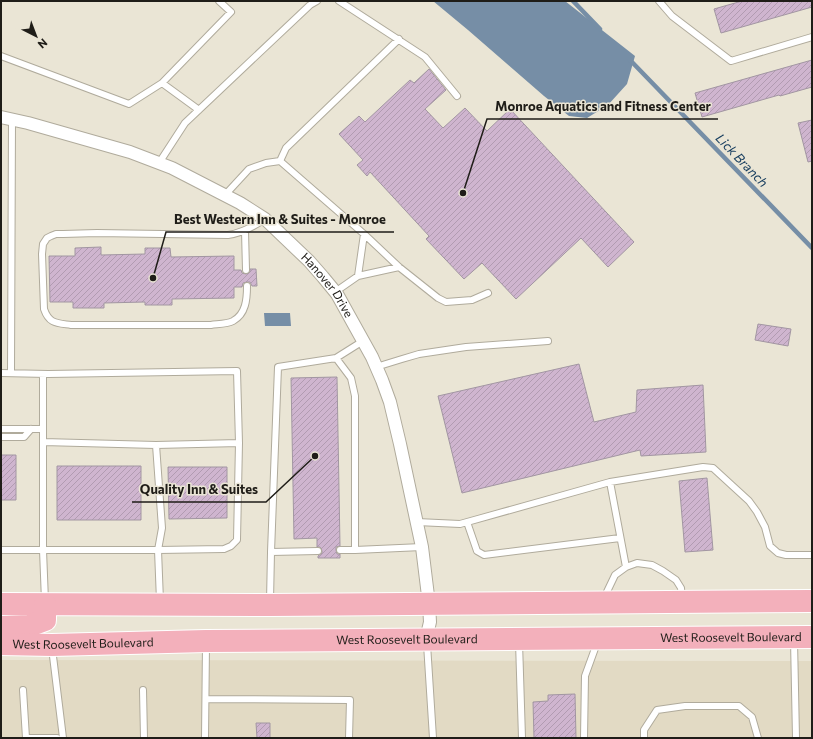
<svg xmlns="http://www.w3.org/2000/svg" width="813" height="739" viewBox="0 0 813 739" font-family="Commissioner,sans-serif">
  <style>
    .built { fill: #e2dac4 }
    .water { fill: #768ea6 }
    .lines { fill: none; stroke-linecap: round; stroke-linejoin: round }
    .stream { stroke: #768ea6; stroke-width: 4.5 }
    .building { fill: url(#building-hatch); stroke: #a296a2 }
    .lane-casing { stroke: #b0ab9c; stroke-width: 8 }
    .street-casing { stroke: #b0ab9c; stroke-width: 14 }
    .highway-casing { stroke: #fff; stroke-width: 24 }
    .lane { stroke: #fff; stroke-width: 6 }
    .street { stroke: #fff; stroke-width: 12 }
    .highway { stroke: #f3b0bb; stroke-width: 22 }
    .labels { text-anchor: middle; stroke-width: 3; stroke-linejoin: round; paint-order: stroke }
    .street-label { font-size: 12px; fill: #1f1d18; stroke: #eae5d5 }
    .water-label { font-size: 13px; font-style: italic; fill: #133a5c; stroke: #eae5d5 }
    .leader { fill: none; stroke: #1f1d18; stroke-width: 1.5 }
    .callout-dot { fill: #1f1d18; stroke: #eae5d5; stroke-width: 1.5 }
    .callout-label { font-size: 13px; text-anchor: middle; font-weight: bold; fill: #1f1d18; stroke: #eae5d5; stroke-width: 3; stroke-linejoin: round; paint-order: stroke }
  </style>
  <defs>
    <pattern id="building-hatch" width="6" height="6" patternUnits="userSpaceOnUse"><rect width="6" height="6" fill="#cfb5cf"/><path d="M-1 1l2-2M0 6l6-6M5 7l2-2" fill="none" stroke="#b19bb1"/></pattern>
  </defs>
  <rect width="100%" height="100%" fill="#eae5d5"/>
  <!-- built -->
  <path class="built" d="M1,660L812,661V738H1Z"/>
  <!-- water -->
  <path class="water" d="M433,1H565L635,56L627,84L608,105L587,118L569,116L544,96L468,30Z
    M264,313H290L291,326H265Z"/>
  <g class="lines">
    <!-- stream -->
    <path class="stream" d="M573,1L600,29
      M630,60L812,248"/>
  </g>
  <!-- building -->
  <path class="building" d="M742,1H812V7L721,33L714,9Z
    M812,60V87L780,96L779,95L702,117L695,93Z
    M429,69L446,90L425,109L443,128L465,108L487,131L510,109L634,242L608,267L581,238L516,299L482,263L464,279L426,239L429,236L370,172L367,176L357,165L363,160L339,134L359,116L365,122L410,80L414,83Z
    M812,120V161L808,162L798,123Z
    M101,247V255L145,254V248H170L171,257L234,256V270H241L242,273L246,274L250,272V269H256L257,286H252L250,282H247L243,283L242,287H234V298L172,299V305H145V302L104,303V308H73V302H50L49,256H75V248Z
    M758,324L791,329L788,346L755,340Z
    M579,364L594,422L636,412L637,390L703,385L706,452L641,456L640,450L462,493L438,396Z
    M337,377L340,546L336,547V550L337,554H340V558H318V556L322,553V551L320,547H317V538L294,539L291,378Z
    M1,455H16V500H1Z
    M57,466H141V520H57Z
    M168,467H227V518L169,519Z
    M707,478L713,550L685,552L679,481Z
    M575,694L576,738H534L533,702L548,701V695Z
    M256,723H270V738H257Z"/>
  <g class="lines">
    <defs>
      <path id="lane" d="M339,1L425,57L457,96
        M659,1L672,16L731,61L812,37
        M1,56L129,104L162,83L199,110
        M162,83L231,12L219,1
        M280,161L364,234L399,267L438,298L446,302L472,300L488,293
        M159,163L185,123L310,5L317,1
        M225,195L249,169L266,163L280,161L286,148L399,39
        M245,231L246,270
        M358,276L364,234
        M247,286C247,299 246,314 233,321C227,324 218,324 211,325H71C57,323 49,324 44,309L42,254L43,244L47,238L51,236L56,234H63L97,233L228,235C242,233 253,227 265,219
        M335,292L358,276L399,267
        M336,358L363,341
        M376,367L402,359L419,354L466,347L548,341
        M1,373L48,374L237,371L239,443L156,445L162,528L158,550L160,601
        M11,373L12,120
        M43,374V442
        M1,429H43
        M1,437H24L31,429
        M610,482L703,467L713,468L749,501L757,512L765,527L770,546L778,553L786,555H812
        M417,522L460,524L610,482L626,567
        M467,522L477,551L484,555L620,538
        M1,550H158L224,549L231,546L237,540L239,443
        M340,550H355
        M271,552L318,551
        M604,598L615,575L626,567L637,563L652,565L663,571L676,580L681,588L682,599
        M45,601L43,550V442L156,445
        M270,601L271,552L278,367L336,358L351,378L355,396V550L422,547
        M794,640L796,738
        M519,642L522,738
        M427,644L433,738
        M52,648L63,738
        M23,690L26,738
        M143,690L144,738
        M206,699L350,700L349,738
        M26,738H57
        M205,738L206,644
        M584,738L585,676L597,643
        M644,738V730L657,710L685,706H739L752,717L758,738"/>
      <g id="street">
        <path id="s1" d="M1,117L28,123L130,152L172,168L240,203L265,219L309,261L323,277L337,294L372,357L382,380L390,402L400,444L422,547L429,604L430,622L426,639"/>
      </g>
      <g id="highway">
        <path d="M1,604L270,605L812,601"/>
        <path d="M1,627L29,626L45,620V605"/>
        <path id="s2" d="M1,644L52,645L206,641L812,637"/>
      </g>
    </defs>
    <!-- lane casing -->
    <use href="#lane" class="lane-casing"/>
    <!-- street casing -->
    <use href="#street" class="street-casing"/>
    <!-- highway casing -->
    <use href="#highway" class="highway-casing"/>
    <!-- lane -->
    <use href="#lane" class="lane"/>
    <!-- street -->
    <use href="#street" class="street"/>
    <!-- highway -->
    <use href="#highway" class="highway"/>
  </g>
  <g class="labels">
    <!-- street labels -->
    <g class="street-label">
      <text dy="4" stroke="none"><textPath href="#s1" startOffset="376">Hanover Drive</textPath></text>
      <text dy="4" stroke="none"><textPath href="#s2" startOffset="730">West Roosevelt Boulevard</textPath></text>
      <text dy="4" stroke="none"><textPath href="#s2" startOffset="406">West Roosevelt Boulevard</textPath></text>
      <text dy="4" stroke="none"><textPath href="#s2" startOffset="82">West Roosevelt Boulevard</textPath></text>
    </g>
    <!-- water labels -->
    <g class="water-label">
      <text transform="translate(742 160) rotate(46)" y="5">Lick Branch</text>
    </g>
  </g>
  <!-- callouts -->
  <path class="leader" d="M463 193L487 119H718M153 278L166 232H394M315 456L266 502H132"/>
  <g class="callout-dot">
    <circle cx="463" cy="193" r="4"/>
    <circle cx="153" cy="278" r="4"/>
    <circle cx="315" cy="456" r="4"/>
  </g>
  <g class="callout-label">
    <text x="603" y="111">Monroe Aquatics and Fitness Center</text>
    <text x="280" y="224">Best Western Inn &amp; Suites - Monroe</text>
    <text x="199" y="494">Quality Inn &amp; Suites</text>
  </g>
  <!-- border -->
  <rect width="813" height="739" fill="none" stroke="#1f1d18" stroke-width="4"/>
  <!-- north arrow -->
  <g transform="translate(36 36) rotate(138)" stroke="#eae5d5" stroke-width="3" paint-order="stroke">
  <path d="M0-3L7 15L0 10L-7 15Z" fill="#1f1d18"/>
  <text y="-6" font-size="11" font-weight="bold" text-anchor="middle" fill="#1f1d18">N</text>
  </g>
</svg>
